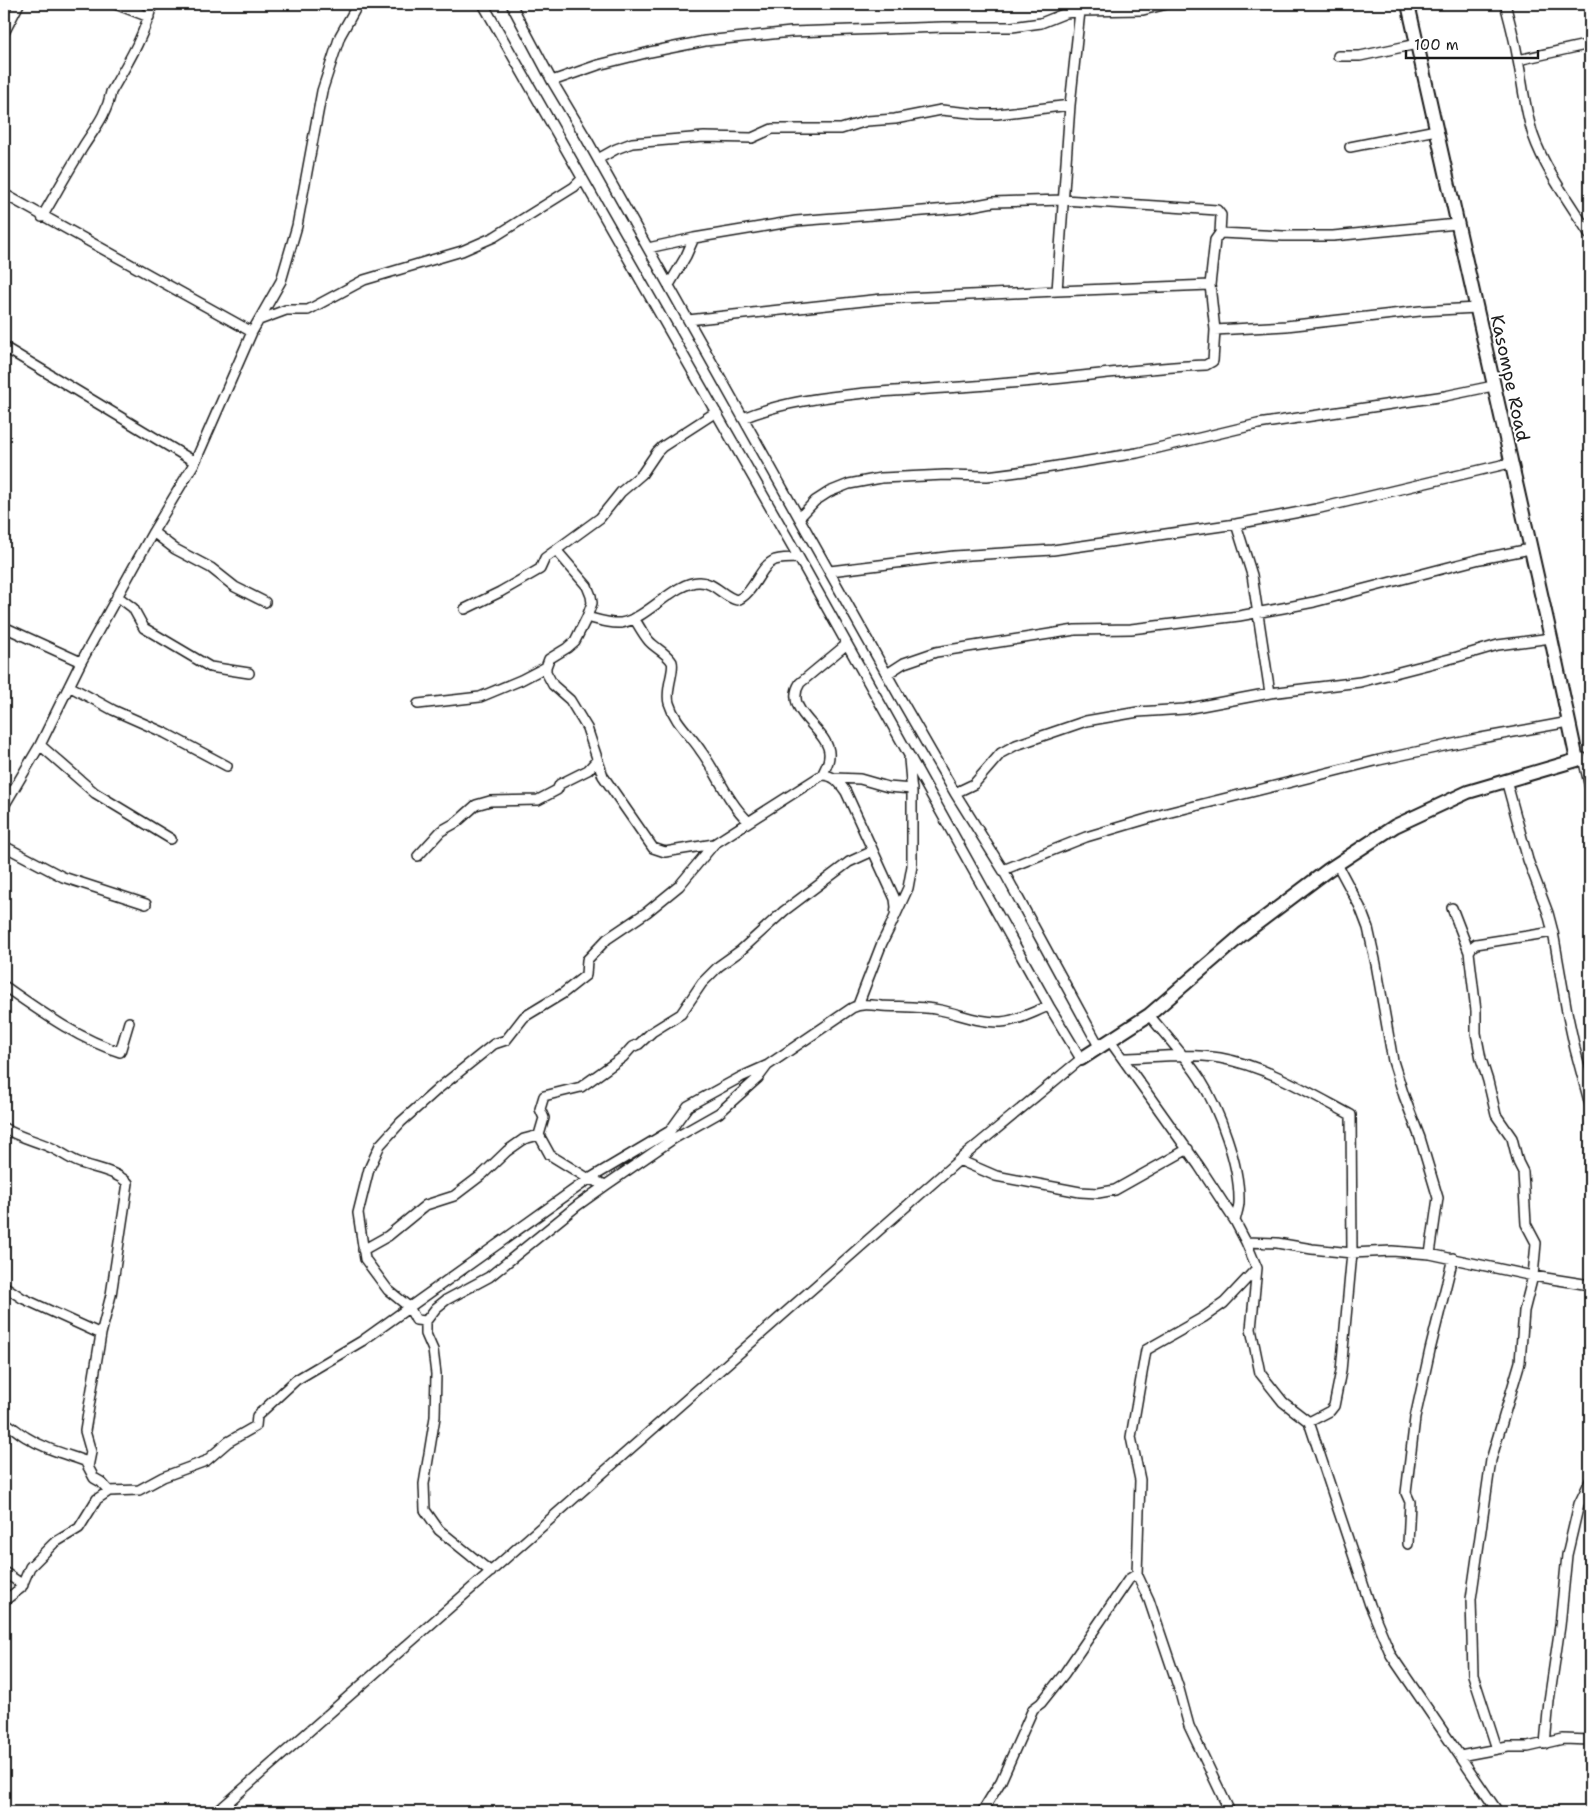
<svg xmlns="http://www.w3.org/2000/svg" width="1594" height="1816" viewBox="0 0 1594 1816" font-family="'Shantell Sans',sans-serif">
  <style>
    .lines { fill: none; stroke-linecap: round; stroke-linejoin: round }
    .street-casing { stroke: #1c1c1c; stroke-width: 12 }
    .secondary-casing { stroke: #1c1c1c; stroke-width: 16 }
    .street { stroke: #fff; stroke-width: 9 }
    .secondary { stroke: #fff; stroke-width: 12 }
    .labels { text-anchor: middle; stroke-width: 4; stroke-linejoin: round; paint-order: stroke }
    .street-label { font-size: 18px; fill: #1c1c1c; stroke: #fff }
  </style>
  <rect width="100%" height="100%" fill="#fff"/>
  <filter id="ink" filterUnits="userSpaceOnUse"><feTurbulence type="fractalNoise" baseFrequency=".02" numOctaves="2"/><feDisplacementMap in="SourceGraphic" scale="10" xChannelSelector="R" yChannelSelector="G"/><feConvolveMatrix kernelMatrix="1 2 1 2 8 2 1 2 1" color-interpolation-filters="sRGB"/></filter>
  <g filter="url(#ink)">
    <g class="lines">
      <defs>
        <path id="street" d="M115,4L149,17
          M511,4L552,81L586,138L899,696L955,793L1003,870L1100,1048
          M1505,4C1510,22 1515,41 1518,60C1523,86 1525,110 1533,135C1546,172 1570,203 1590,235
          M4,33L19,4
          M1338,56H1360L1417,44
          M1518,60L1590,44
          M552,81L598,65L650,52L705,41L791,32L943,27H1012L1041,23L1066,13L1080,11L1143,10L1167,4
          M1070,105L1057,291L1210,285L1215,330
          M1350,147L1436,130
          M598,159L616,149L632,143L704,137L752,138L772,129H841L867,121L895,119L941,110L980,114H997L1070,105L1080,11
          M4,194L252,332
          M42,217C56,193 69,170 83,147C95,128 107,114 111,92C127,64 145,35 152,4
          M648,248L694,238
          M669,285L686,256L694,238L796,221L961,208L993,202L1064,200L1217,210L1221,215L1220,233
          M1210,285L1215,240L1220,233L1283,236H1333L1457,224
          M259,320L286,310H308L364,280L462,251L494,237L574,187L582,179
          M688,320L882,299L1057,291
          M4,347L195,462
          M743,418C782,402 824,397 865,393C910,390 954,388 998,384C1067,379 1136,368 1206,365L1213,361L1215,330L1286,326L1420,311L1477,308
          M800,517L815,501L829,492L849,484L881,478L946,475L987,476L1033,470L1137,453L1258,424L1445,396L1493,386
          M1236,524L1252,575L1270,693
          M153,532L175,549L211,568L235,587L265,602
          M556,550L587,586L591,596L592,603L587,617L575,641L567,648L549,659L546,667V672L553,685L570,700L587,728L603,776L653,848L665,852L714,844L822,775C834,775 839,782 846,792L895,899L896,907L895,916
          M830,571L954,556L1053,550L1236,524L1316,509L1510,463
          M117,596L133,608L144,628L210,667L249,673
          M465,609L500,592L540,569L545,558L600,518L621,492L642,474L657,452L662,447L716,412
          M587,617C598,620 610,624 621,623C647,619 674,582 699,582C715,582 723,597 737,600C755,593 759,566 775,560C782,558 791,558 799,558
          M634,618C639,626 643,634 649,641C655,648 667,653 672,662C675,670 665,690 669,703C675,723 691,735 701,751C718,774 727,801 748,821
          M4,627L81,662
          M887,674L904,663L936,652L1075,630L1131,629L1239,616L1283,608L1314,602L1480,559L1530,549
          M69,686L113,710L165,733L227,766
          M418,704L480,697L521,680L546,667
          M40,745L95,793L171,839
          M1583,758L1590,788
          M822,775C825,769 829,763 829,756C832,731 781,712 800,683L847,644
          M834,778L860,779L888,787L912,789
          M1506,780L1528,860L1548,913L1553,932L1567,1012L1575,1049L1590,1105
          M955,793L974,784L1001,753L1016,745L1086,721L1138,712L1185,709L1270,693L1360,682L1457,657L1498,645L1551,638
          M4,806L40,745L81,662L153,532L195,462L252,332L281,281L297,226L322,91L340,36L358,4
          M4,846L63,877L146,904
          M418,856L441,831L457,822L476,805L490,801L538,800L557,790L560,784L588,770L597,760
          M1337,864L1360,907L1368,928L1376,964L1393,1061L1404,1096L1420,1138L1438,1198L1430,1254
          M1003,870L1086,837L1167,813L1379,760L1481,738L1569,722
          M1452,908L1469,952
          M4,986C40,1011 78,1039 120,1052L129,1022
          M858,1005L882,943L890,927L908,888L912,866V793L909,759
          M1149,1015C1166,1036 1185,1056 1200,1079C1219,1109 1240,1165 1239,1202C1239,1208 1236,1215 1235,1221
          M1110,1041L1199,1166L1235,1221L1246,1242L1257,1268L1251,1329L1260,1373L1283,1402L1309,1422L1370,1605L1391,1655L1498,1812
          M1124,1058C1156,1057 1188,1053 1220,1058C1266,1066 1310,1093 1351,1115L1352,1253L1341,1371L1334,1406L1330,1411L1309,1422
          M4,1128C20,1138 38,1141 54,1149C62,1153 70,1159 78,1162C96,1169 114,1170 128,1183L111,1295L101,1334
          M959,1160L996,1176L1080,1192L1098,1193L1115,1190L1188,1149
          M606,1185L589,1179L550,1155L539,1135L544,1118L540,1109L544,1096L581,1087L623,1057L632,1047L639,1044L652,1032L681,1014L702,983L719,966L740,951L784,911L849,862L873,851
          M1246,1242L1277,1243L1312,1249L1352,1253L1392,1251L1430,1254L1533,1276L1590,1285
          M363,1250L388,1236L426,1205L454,1196L483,1174L507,1151L524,1139L539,1135
          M4,1286L22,1298L101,1334L85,1431L91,1452L88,1467
          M426,1321L416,1320L409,1307L388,1290L365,1259L358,1213L369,1169L380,1145L401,1122L439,1088L494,1044L506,1040L524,1017L562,994L586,975L587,960L607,939L647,912L679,886L714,844
          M4,1422C12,1426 19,1433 26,1437C45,1449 65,1454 85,1461L94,1478L101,1482L109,1491
          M1408,1544L1410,1502L1406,1493L1415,1418L1430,1350L1453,1258
          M4,1572L23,1585
          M491,1572L439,1530L425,1510L424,1484L435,1417L436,1374L433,1350L426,1334V1321L436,1308L446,1300L489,1277L578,1205L606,1185L673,1139L719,1113L758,1078L767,1066
          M1137,1574L1149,1600L1179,1689L1189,1726L1230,1812
          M4,1601L21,1588L30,1567L54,1543L79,1528L97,1499L109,1491L139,1490L163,1477L206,1461L228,1442L256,1426L257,1416L296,1380L362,1341L589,1179L670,1131L688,1106L741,1077L768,1065L852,1008C862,1003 872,1005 882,1006C902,1007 921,1006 940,1010C960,1014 980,1023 1001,1022C1017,1021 1033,1012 1049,1006
          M1545,1744L1549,1701L1560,1626L1567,1555L1579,1504L1590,1481
          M1497,1749L1473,1675L1471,1599L1491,1460L1520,1362L1524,1311L1533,1276L1536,1243L1526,1224L1523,1172L1518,1162L1512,1138L1496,1115L1488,1081L1481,1059L1476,1033V1011L1469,952L1472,947L1476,944L1553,932
          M1460,1756L1508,1747H1528L1563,1739L1590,1740
          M217,1812L959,1160L1081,1059L1049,1006L799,558L483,4
          M982,1812L1001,1781L1033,1709L1041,1703L1064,1674L1129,1579L1137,1574L1140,1480L1131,1437L1146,1350L1204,1317L1224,1303L1257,1268"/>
        <path id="secondary" d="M1081,1059L1149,1015L1243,934L1328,870L1395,826L1468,792L1577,760L1551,638L1408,4"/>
      </defs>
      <!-- street casing -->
      <use href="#street" class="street-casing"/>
      <!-- secondary casing -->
      <use href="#secondary" class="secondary-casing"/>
      <!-- street -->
      <use href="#street" class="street"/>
      <!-- secondary -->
      <use href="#secondary" class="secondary"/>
    </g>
  </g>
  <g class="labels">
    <!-- street labels -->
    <g class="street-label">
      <text transform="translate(1510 378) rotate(78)" y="6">Kasompe Road</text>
    </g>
  </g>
  <!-- margin -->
  <rect width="1594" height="1816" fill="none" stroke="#fff" stroke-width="20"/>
  <rect x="10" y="10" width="1574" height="1796" fill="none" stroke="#1c1c1c" stroke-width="2" filter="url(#ink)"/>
  <!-- scale -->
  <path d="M1406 50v8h132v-8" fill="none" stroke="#1c1c1c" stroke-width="2.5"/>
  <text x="1414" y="50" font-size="15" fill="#1c1c1c" stroke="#ffffff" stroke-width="4" paint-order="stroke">100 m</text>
</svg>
